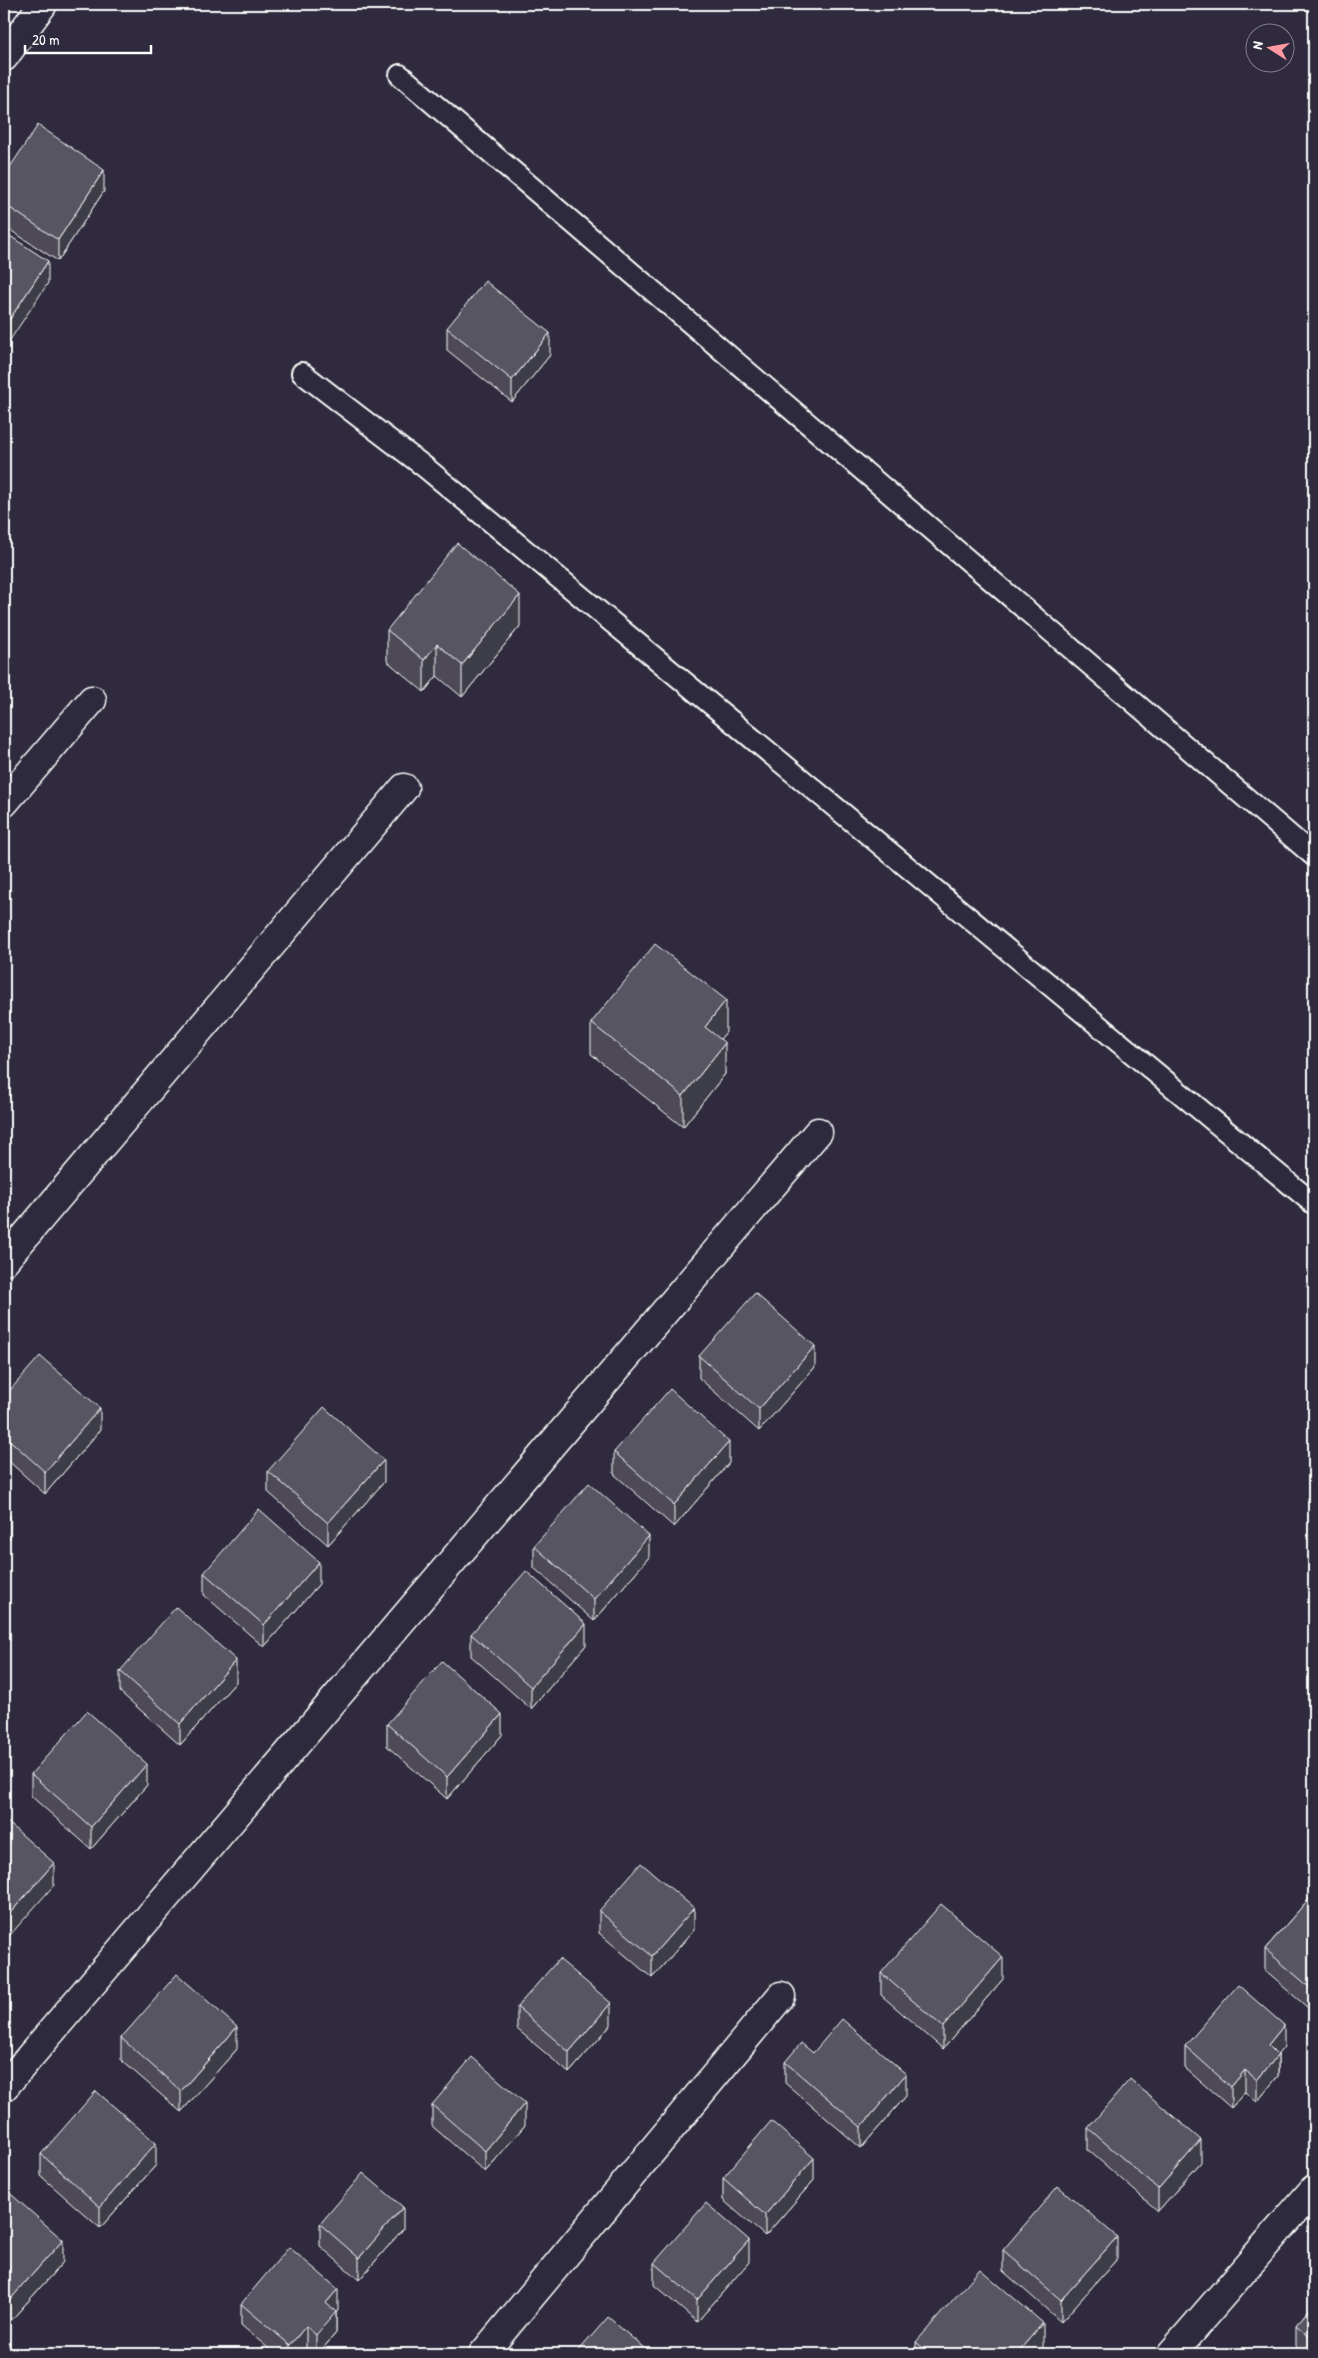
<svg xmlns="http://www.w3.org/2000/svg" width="1318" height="2358" viewBox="0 0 1318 2358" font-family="'Patrick Hand',sans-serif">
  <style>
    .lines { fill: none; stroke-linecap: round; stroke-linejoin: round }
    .service-casing { stroke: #fff; stroke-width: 24 }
    .minor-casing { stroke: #fff; stroke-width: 31 }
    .service { stroke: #2f2a3d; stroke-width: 20 }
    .minor { stroke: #2f2a3d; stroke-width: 28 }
    .wall { fill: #4d4956; stroke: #fff }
    .shaded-wall { fill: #3e3c46; stroke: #fff }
    .building { fill: #595564; stroke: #fff }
  </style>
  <rect width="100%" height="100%" fill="#2f2a3d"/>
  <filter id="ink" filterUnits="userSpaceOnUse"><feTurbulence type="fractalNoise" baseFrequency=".02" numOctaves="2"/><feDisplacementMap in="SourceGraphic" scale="10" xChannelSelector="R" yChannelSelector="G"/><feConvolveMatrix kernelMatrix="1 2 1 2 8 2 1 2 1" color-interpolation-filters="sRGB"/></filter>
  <g filter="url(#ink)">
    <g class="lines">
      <defs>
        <path id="service" d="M400,75L1314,856
          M302,373L426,468L1314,1204"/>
        <path id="minor" d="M4,57L43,4
          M4,803L92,700
          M4,1261L404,788
          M4,2087L818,1132
          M483,2354L781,1996
          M1171,2354L1314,2189"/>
      </defs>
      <!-- service casing -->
      <use href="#service" class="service-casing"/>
      <!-- minor casing -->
      <use href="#minor" class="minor-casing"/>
      <!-- service -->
      <use href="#service" class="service"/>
      <!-- minor -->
      <use href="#minor" class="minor"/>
    </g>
    <!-- wall -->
    <path class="wall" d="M4,176L104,191L58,261L4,226Z
      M447,328L550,355L512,402L447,350Z
      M520,626L462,697L437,676L424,692L387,661V630Z
      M591,1023L726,1032L720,1039L725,1074L683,1127L591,1054Z
      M699,1356L815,1367L759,1431L699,1378Z
      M4,1397L100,1430L45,1494L4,1457Z
      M614,1452L729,1463L674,1527L614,1474Z
      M268,1471L384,1482L328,1545L268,1492Z
      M534,1546L649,1557L594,1621L534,1568Z
      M204,1573L319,1584L264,1647L204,1595Z
      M471,1634L586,1645L531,1709L471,1656Z
      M120,1671L236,1682L180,1745L120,1692Z
      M387,1724L502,1735L447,1799L387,1746Z
      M31,1774L147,1785L91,1849L31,1796Z
      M1314,1893V2013L1265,1971V1949Z
      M599,1911L694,1930L652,1978L599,1933Z
      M881,1973L1003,1979L943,2049L881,1995Z
      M517,2007L611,2025L569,2073L517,2029Z
      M121,2038L237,2049L181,2112L121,2060Z
      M1185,2046L1284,2047L1278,2054V2076L1257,2102L1245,2092L1231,2108L1185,2068Z
      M813,2053L906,2096L861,2148L785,2083V2062Z
      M432,2105L525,2125L485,2172L432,2126Z
      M1088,2128L1201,2162L1158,2211L1088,2150Z
      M41,2154L156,2165L100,2228L41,2176Z
      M723,2178L814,2180L765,2236L723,2200Z
      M4,2188L63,2262L7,2325L4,2322Z
      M320,2224L403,2229L359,2280L320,2246Z
      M1003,2250L1117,2259L1061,2322L1003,2271Z
      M749,2262L697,2322L654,2285V2263Z
      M241,2304L338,2310L336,2313V2333L318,2354H314L306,2348L301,2354H275L241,2325Z
      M1314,2304V2354H1305L1296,2347V2325Z
      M916,2342L1043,2354H916Z"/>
    <!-- shaded-wall -->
    <path class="shaded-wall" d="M104,170V191L58,261V240Z
      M48,261V283L4,349V328Z
      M550,333V355L512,402V380Z
      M520,595V626L462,697V665Z
      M437,644V676L424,692V660Z
      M726,1000V1032L705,1058V1027Z
      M725,1043V1074L683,1127V1096Z
      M815,1346V1367L759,1431V1409Z
      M100,1408V1430L45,1494V1472Z
      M729,1442V1463L674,1527V1505Z
      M384,1460V1482L328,1545V1523Z
      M10,1516V1538L4,1545V1523Z
      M649,1536V1557L594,1621V1599Z
      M319,1562V1584L264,1647V1625Z
      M586,1624V1645L531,1709V1687Z
      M236,1660V1682L180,1745V1724Z
      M502,1714V1735L447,1799V1777Z
      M147,1764V1785L91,1849V1827Z
      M54,1863V1885L4,1942V1920Z
      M694,1908V1930L652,1978V1956Z
      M1003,1957V1979L943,2049V2027Z
      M611,2003V2025L569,2073V2052Z
      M1284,2025V2047L1268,2066V2045Z
      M237,2027V2049L181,2112V2091Z
      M1278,2055V2076L1257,2102V2080Z
      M1245,2070V2092L1231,2108V2087Z
      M906,2074V2096L861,2148V2127Z
      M525,2103V2125L485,2172V2151Z
      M1201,2140V2162L1158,2211V2189Z
      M156,2143V2165L100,2228V2207Z
      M814,2158V2180L765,2236V2215Z
      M403,2207V2229L359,2280V2258Z
      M1117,2237V2259L1061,2322V2300Z
      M63,2240V2262L7,2325V2303Z
      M749,2240V2262L697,2322V2300Z
      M338,2289V2310L336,2313V2333L318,2354H316V2335L326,2303Z
      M1043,2323V2354H1016Z
      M306,2326V2348L301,2354H290V2345Z"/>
    <!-- building -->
    <path class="building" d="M38,125L104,170L58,240L4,204V176Z
      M4,232L48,261L4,328Z
      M485,281L550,333L512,380L447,328Z
      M457,543L520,595L462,665L437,644L424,660L387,630Z
      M655,944L726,1000L705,1027L725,1043L683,1096L591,1023Z
      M755,1293L815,1346L759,1409L699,1356Z
      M40,1356L100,1408L45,1472L4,1435V1397Z
      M670,1389L729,1442L674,1505L614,1452Z
      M324,1407L384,1460L328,1523L268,1471Z
      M589,1483L649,1536L594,1599L534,1546Z
      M259,1509L319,1562L264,1625L204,1573Z
      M4,1511L10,1516L4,1523Z
      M526,1571L586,1624L531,1687L471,1634Z
      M176,1607L236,1660L180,1724L120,1671Z
      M442,1661L502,1714L447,1777L387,1724Z
      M87,1711L147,1764L91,1827L31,1774Z
      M4,1819L54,1863L4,1920Z
      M641,1863L694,1908L652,1956L599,1911Z
      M1314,1893V1991L1265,1949Z
      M941,1904L1003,1957L943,2027L881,1973Z
      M559,1959L611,2003L569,2052L517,2007Z
      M177,1974L237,2027L181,2091L121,2038Z
      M1238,1985L1284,2025L1268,2045L1278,2055L1257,2080L1245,2070L1231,2087L1185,2046Z
      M842,2019L906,2074L861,2127L785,2062L801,2043L813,2053Z
      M472,2057L525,2103L485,2151L432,2105Z
      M1130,2079L1201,2140L1158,2189L1088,2128Z
      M96,2091L156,2143L100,2207L41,2154Z
      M771,2121L814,2158L765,2215L723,2178Z
      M363,2173L403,2207L359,2258L320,2224Z
      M1058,2186L1117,2237L1061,2300L1003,2250Z
      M4,2188L63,2240L7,2303L4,2300Z
      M706,2203L749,2240L697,2300L654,2263Z
      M289,2247L338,2289L326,2303L336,2312L316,2335L306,2326L290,2345L241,2304Z
      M980,2269L1043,2323L1016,2354H930L916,2342Z
      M1314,2304V2341L1296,2325Z
      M608,2317L651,2354H576Z
      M1271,2346L1280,2354H1263Z"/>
  </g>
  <!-- margin -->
  <rect width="1318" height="2358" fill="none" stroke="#2f2a3d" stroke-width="20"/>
  <rect x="10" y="10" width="1298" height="2338" fill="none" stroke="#fff" stroke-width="2" filter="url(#ink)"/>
  <!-- north arrow -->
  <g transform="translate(1270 48) rotate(281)"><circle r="24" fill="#2f2a3d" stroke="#827f8b"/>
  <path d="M0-4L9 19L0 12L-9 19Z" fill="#ff9aa2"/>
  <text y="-8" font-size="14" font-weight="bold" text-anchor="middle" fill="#ffffff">N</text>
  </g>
  <!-- scale -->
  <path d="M25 45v8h126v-8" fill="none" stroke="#ffffff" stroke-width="2.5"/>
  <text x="32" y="45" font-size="15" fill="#ffffff" stroke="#2f2a3d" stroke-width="4" paint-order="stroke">20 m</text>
</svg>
